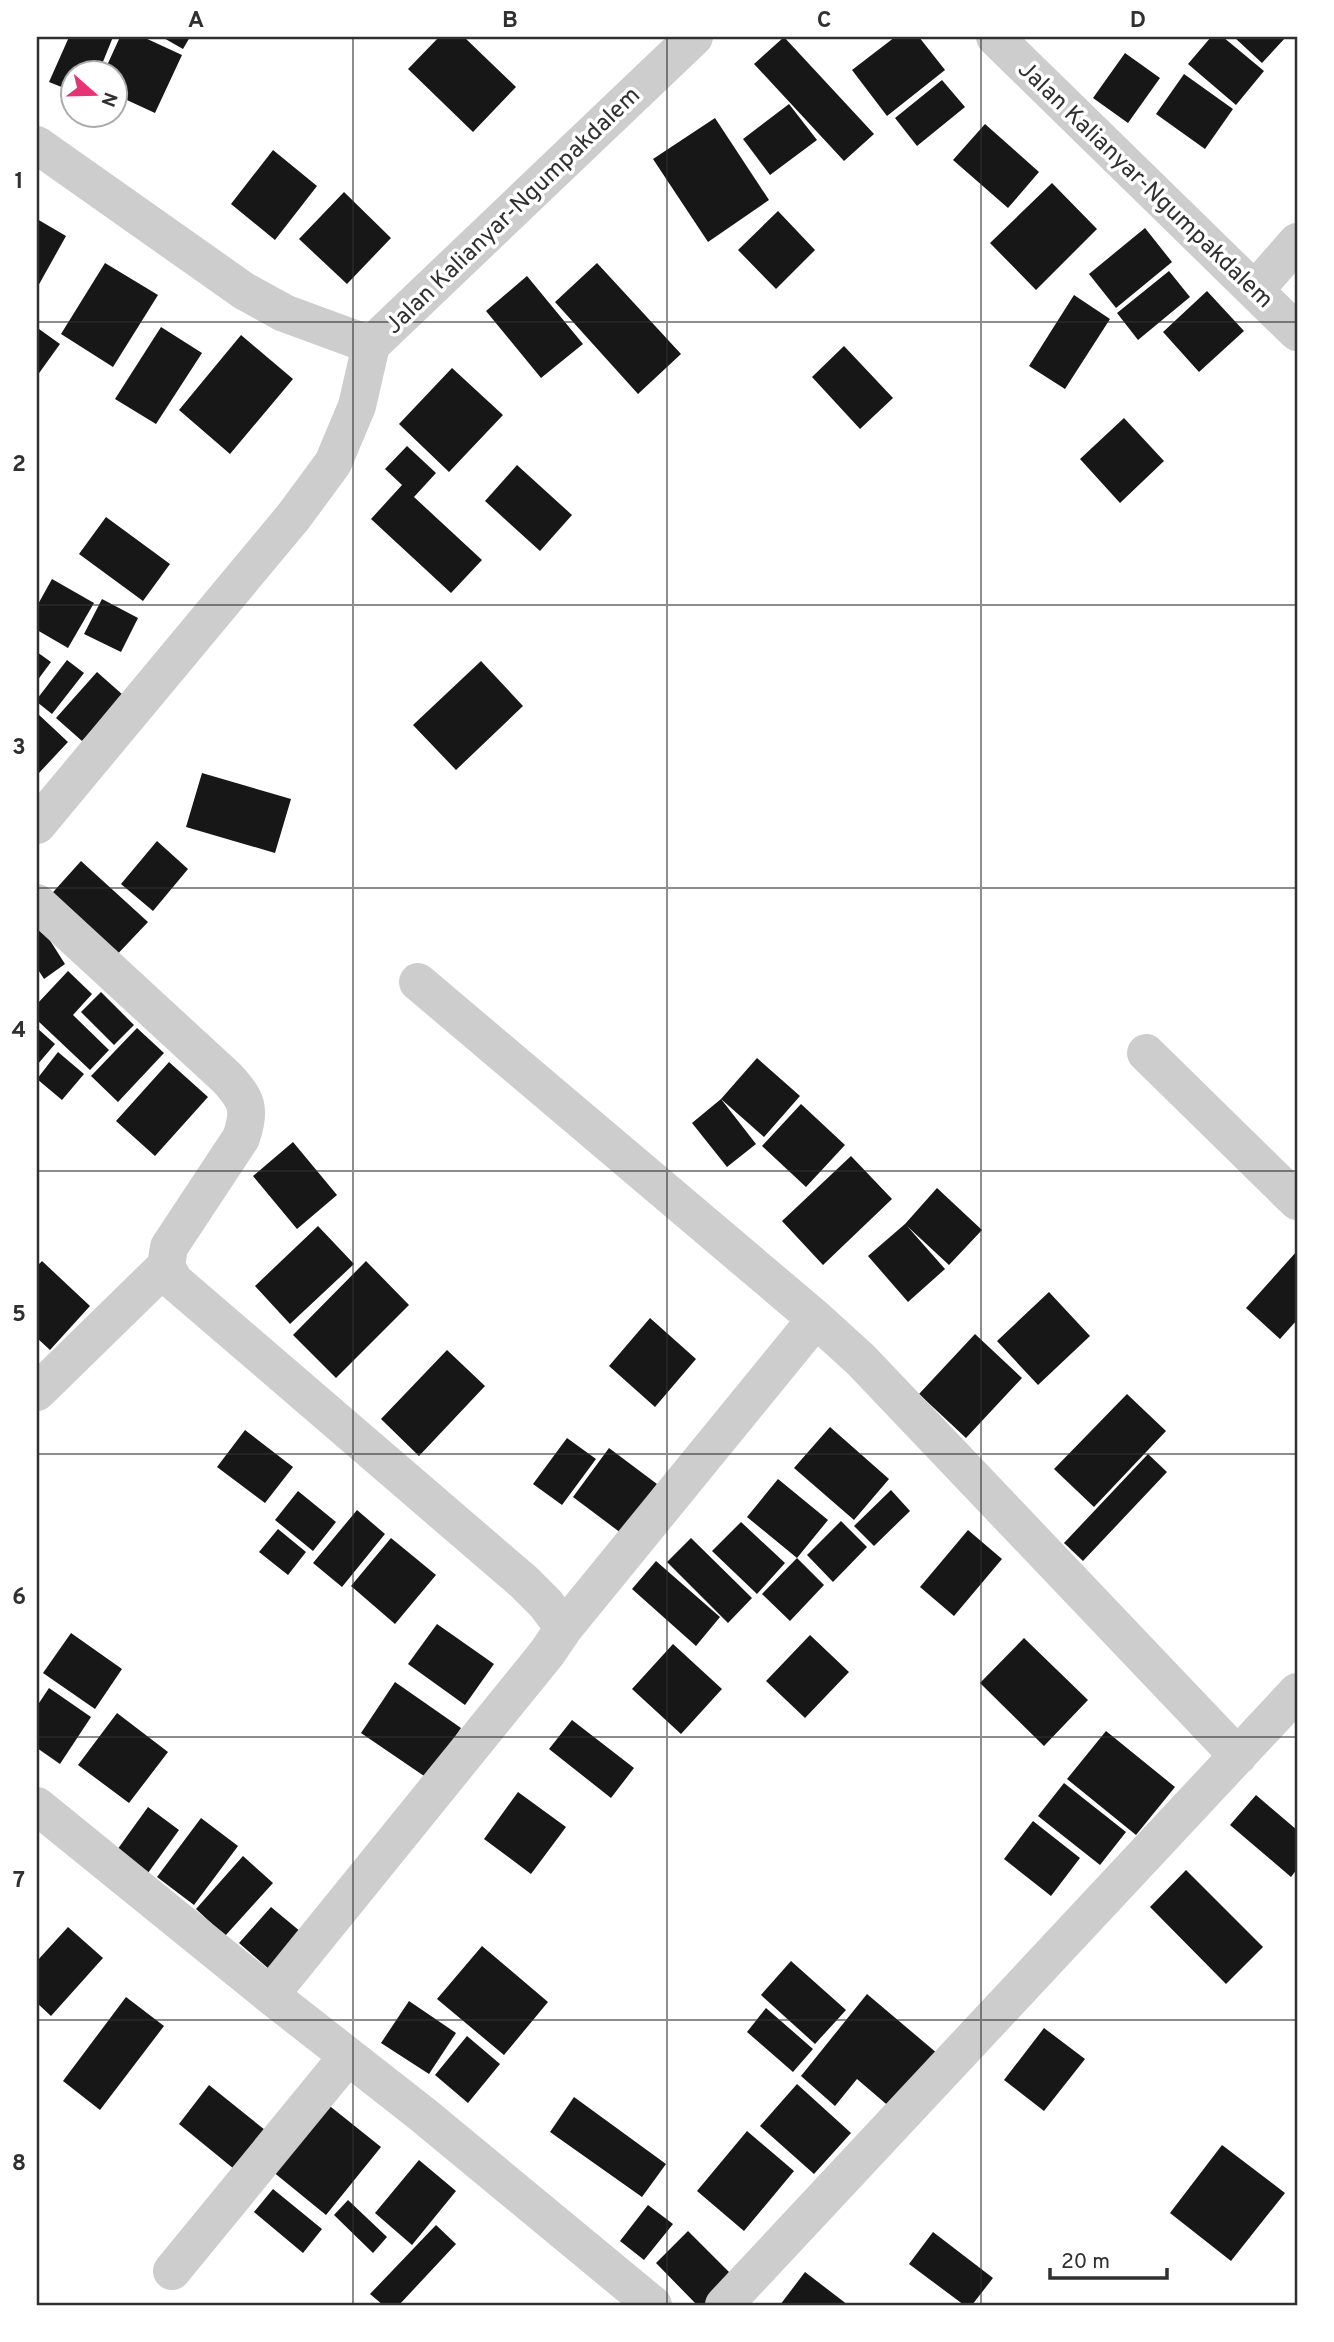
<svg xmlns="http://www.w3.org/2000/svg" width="1334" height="2342" viewBox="0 0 1334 2342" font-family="Overpass,sans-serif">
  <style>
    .building { fill: #171717 }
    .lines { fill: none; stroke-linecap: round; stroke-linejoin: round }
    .minor { stroke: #cdcdcd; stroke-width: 38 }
    .grid { fill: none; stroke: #303030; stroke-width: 2; stroke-opacity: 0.55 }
    .labels { text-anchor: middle; stroke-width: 7; stroke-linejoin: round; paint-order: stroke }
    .street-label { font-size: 24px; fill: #303030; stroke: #fff }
    .neatline { fill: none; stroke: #303030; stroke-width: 2.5 }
    .grid-label { font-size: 23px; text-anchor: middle; font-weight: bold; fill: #303030 }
  </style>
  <rect width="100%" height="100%" fill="#fff"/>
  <!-- building -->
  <path class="building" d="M69,37H113L98,74H74V92L49,82Z
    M120,37H143L182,55L155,113L116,95V74H103Z
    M162,37H190L183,49Z
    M439,37H464L516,87L473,132L408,69Z
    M784,37L874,134L844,161L754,64Z
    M895,37H919L945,70L887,116L852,70Z
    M1211,37H1223L1264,71L1236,105L1188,64Z
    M1234,37H1286L1262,63Z
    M1125,53L1160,78L1128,123L1093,98Z
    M1184,74L1233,109L1205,149L1156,114Z
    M942,80L965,107L917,146L895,118Z
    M789,104L817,140L770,175L743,139Z
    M715,118L769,200L708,242L653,159Z
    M985,124L1039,172L1008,208L953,160Z
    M273,150L317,186L275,240L231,204Z
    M1052,183L1097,229L1036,290L990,243Z
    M344,192L391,238L347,284L299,239Z
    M778,211L815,250L776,289L738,250Z
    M37,219L66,236L37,288Z
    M1145,228L1172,262L1116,308L1089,274Z
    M105,263L158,295L113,367L61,334Z
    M597,263L681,354L638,394L555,302Z
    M1169,271L1190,297L1138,340L1117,313Z
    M527,276L583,344L541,378L486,311Z
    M1207,291L1244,331L1199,372L1163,332Z
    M1074,295L1110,319L1065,389L1029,366Z
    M161,327L202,353L156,424L115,399Z
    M39,329L60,344L37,376V332Z
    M241,335L293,379L230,454L179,410Z
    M844,346L893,398L860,429L812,377Z
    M452,368L503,415L449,472L399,424Z
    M1124,418L1164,461L1120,503L1080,459Z
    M407,446L436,473L414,497L482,560L451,593L371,519L402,485L385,469Z
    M517,465L572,515L540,551L485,501Z
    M106,517L170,564L143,601L79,554Z
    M52,579L94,603L68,648L37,630V606Z
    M102,599L138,618L121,652L84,634Z
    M37,652L51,662L37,681Z
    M67,660L84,673L52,714L37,702V699Z
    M481,661L523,706L456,770L413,725Z
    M97,672L123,695L82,741L56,718Z
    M37,713L68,742L38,774L37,773Z
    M202,773L291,799L275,853L186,827Z
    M157,841L188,869L153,911L121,884Z
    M81,861L148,922L111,961L46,900Z
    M37,920L65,964L44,979L37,968Z
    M68,971L92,994L73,1015L109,1050L90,1070L37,1020V1004Z
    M101,992L134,1025L114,1045L81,1012Z
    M37,1028L55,1044L37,1065Z
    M137,1028L164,1053L118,1102L91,1076Z
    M58,1052L84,1074L62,1100L37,1079Z
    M757,1058L800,1096L764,1137L721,1099Z
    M169,1062L208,1097L155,1156L116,1121Z
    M721,1099L756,1144L727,1167L692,1123Z
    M801,1104L845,1145L806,1187L762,1146Z
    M293,1142L337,1195L297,1229L253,1176Z
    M851,1156L892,1199L823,1265L782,1221Z
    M937,1188L982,1230L949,1265L907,1226L945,1269L908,1302L868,1256L905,1224Z
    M318,1226L354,1264L290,1324L255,1286Z
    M1297,1251V1320L1280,1339L1246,1308Z
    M42,1261L90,1306L50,1350L37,1338V1266Z
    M366,1261L409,1305L336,1378L293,1335Z
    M1049,1292L1090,1336L1038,1385L997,1341Z
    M650,1318L696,1359L655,1407L609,1366Z
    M975,1334L1022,1378L966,1438L919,1394Z
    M447,1350L485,1386L419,1456L381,1419Z
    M1127,1394L1166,1431L1094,1507L1054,1469Z
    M830,1427L889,1479L854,1520L794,1468Z
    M245,1430L293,1467L265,1503L217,1467Z
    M567,1438L596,1459L562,1505L533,1484Z
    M609,1448L657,1484L621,1533L573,1497Z
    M1148,1454L1167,1472L1083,1561L1064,1543Z
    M778,1479L828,1520L797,1558L747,1517Z
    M891,1490L910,1511L874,1546L854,1526Z
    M298,1491L336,1522L313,1551L275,1520Z
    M357,1510L385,1534L342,1587L313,1563Z
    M841,1521L867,1547L833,1582L807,1555Z
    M741,1522L785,1563L757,1594L712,1551Z
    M278,1529L306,1552L288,1575L259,1552Z
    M968,1530L1002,1559L954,1616L920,1587Z
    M391,1538L436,1575L395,1624L351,1586Z
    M691,1538L752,1598L728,1623L667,1562Z
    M797,1558L824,1585L790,1621L762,1594Z
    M656,1561L720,1617L696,1646L632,1589Z
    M437,1624L494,1664L465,1705L408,1664Z
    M71,1633L122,1669L95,1709L43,1673Z
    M810,1635L849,1672L805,1718L766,1681Z
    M1024,1638L1088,1700L1044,1746L980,1683Z
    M673,1644L722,1689L681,1734L632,1689Z
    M395,1682L461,1728L427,1778L361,1733Z
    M49,1688L91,1717L60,1764L37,1748V1706Z
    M117,1713L168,1752L129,1803L78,1765Z
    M572,1720L634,1768L611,1798L549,1749Z
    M1106,1731L1175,1787L1136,1835L1067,1779Z
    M1064,1783L1126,1832L1100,1865L1038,1816Z
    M518,1792L566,1827L531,1874L484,1839Z
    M1256,1795L1297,1830V1869L1291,1877L1230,1825Z
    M148,1807L179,1830L148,1873L117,1850Z
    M201,1818L238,1846L194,1905L157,1877Z
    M1033,1821L1080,1858L1051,1896L1004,1859Z
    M243,1856L273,1883L225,1936L196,1909Z
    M1186,1870L1263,1947L1226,1984L1150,1907Z
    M271,1907L301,1932L269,1969L239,1943Z
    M68,1927L103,1958L51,2016L37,2003V1961Z
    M482,1946L548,2002L504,2055L437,1999Z
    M791,1961L846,2010L815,2044L761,1995Z
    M867,1994L938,2054L892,2109L857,2079L835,2106L801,2076Z
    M126,1997L164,2026L100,2110L63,2081Z
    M409,2001L456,2033L429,2074L381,2043Z
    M766,2008L813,2049L793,2072L747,2032Z
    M1044,2028L1085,2059L1044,2111L1004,2080Z
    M467,2036L500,2064L468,2103L435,2075Z
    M797,2084L851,2133L814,2174L760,2126Z
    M209,2085L265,2130L234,2169L179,2124Z
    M574,2097L666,2164L642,2197L550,2132Z
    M326,2103L381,2147L326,2215L272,2171Z
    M747,2131L794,2171L744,2231L697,2191Z
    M1222,2145L1285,2193L1231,2261L1170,2213Z
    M419,2160L456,2191L412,2245L375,2213Z
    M273,2189L322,2229L303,2253L254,2212Z
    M348,2200L387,2237L373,2253L334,2215Z
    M648,2205L673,2224L644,2260L620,2241Z
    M436,2225L456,2244L399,2305H383L370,2294Z
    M688,2231L738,2281L713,2305H697L656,2263Z
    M933,2232L993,2278L972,2305H964L909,2264Z
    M805,2272L848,2305H780Z"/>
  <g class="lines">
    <!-- minor -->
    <path class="minor" d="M995,37L1297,332
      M37,145L244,291L284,313L371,345L694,37
      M1255,290L1297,242
      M37,825L294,516L333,463L357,406L371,345
      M37,903L227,1078C247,1100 251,1109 241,1138L169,1247L166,1266L174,1281L524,1582L546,1604L564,1628L547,1653L270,1995
      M418,982L816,1319L861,1360L1238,1756
      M1146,1053L1297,1201
      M37,1392L166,1266
      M564,1628L816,1319
      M37,1806L270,1995L422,2114L653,2305
      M172,2271L348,2056
      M724,2305L1297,1692"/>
  </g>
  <!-- grid -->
  <path class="grid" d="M353,37V2305M667,37V2305M981,37V2305M37,322H1297M37,605H1297M37,888H1297M37,1171H1297M37,1454H1297M37,1737H1297M37,2020H1297"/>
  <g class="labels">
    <!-- street labels -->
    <g class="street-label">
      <text transform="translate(1146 184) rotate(44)" y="8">Jalan Kalianyar-Ngumpakdalem</text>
      <text transform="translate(512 210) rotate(-44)" y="8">Jalan Kalianyar-Ngumpakdalem</text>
    </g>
  </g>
  <!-- border -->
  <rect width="1334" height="2342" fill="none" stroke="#ffffff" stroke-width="77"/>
  <!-- north arrow -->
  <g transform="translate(94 94) rotate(110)"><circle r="33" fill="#ffffff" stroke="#acacac" stroke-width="2"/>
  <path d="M0-5L12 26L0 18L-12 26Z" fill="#e63376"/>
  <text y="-10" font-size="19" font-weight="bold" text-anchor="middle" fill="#303030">N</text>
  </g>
  <!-- scale -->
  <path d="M1050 2268v10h117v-10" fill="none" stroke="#303030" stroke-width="3.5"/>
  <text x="1061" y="2268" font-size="21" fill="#303030" stroke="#ffffff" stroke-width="5" paint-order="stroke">20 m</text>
  <rect x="38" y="38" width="1258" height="2266" class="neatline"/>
  <g class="grid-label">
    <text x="196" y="27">A</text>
    <text x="510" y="27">B</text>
    <text x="824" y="27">C</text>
    <text x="1138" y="27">D</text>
    <text x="19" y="188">1</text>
    <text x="19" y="471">2</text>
    <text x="19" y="754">3</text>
    <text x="19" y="1037">4</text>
    <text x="19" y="1321">5</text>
    <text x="19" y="1604">6</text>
    <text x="19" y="1887">7</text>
    <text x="19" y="2170">8</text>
  </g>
</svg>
